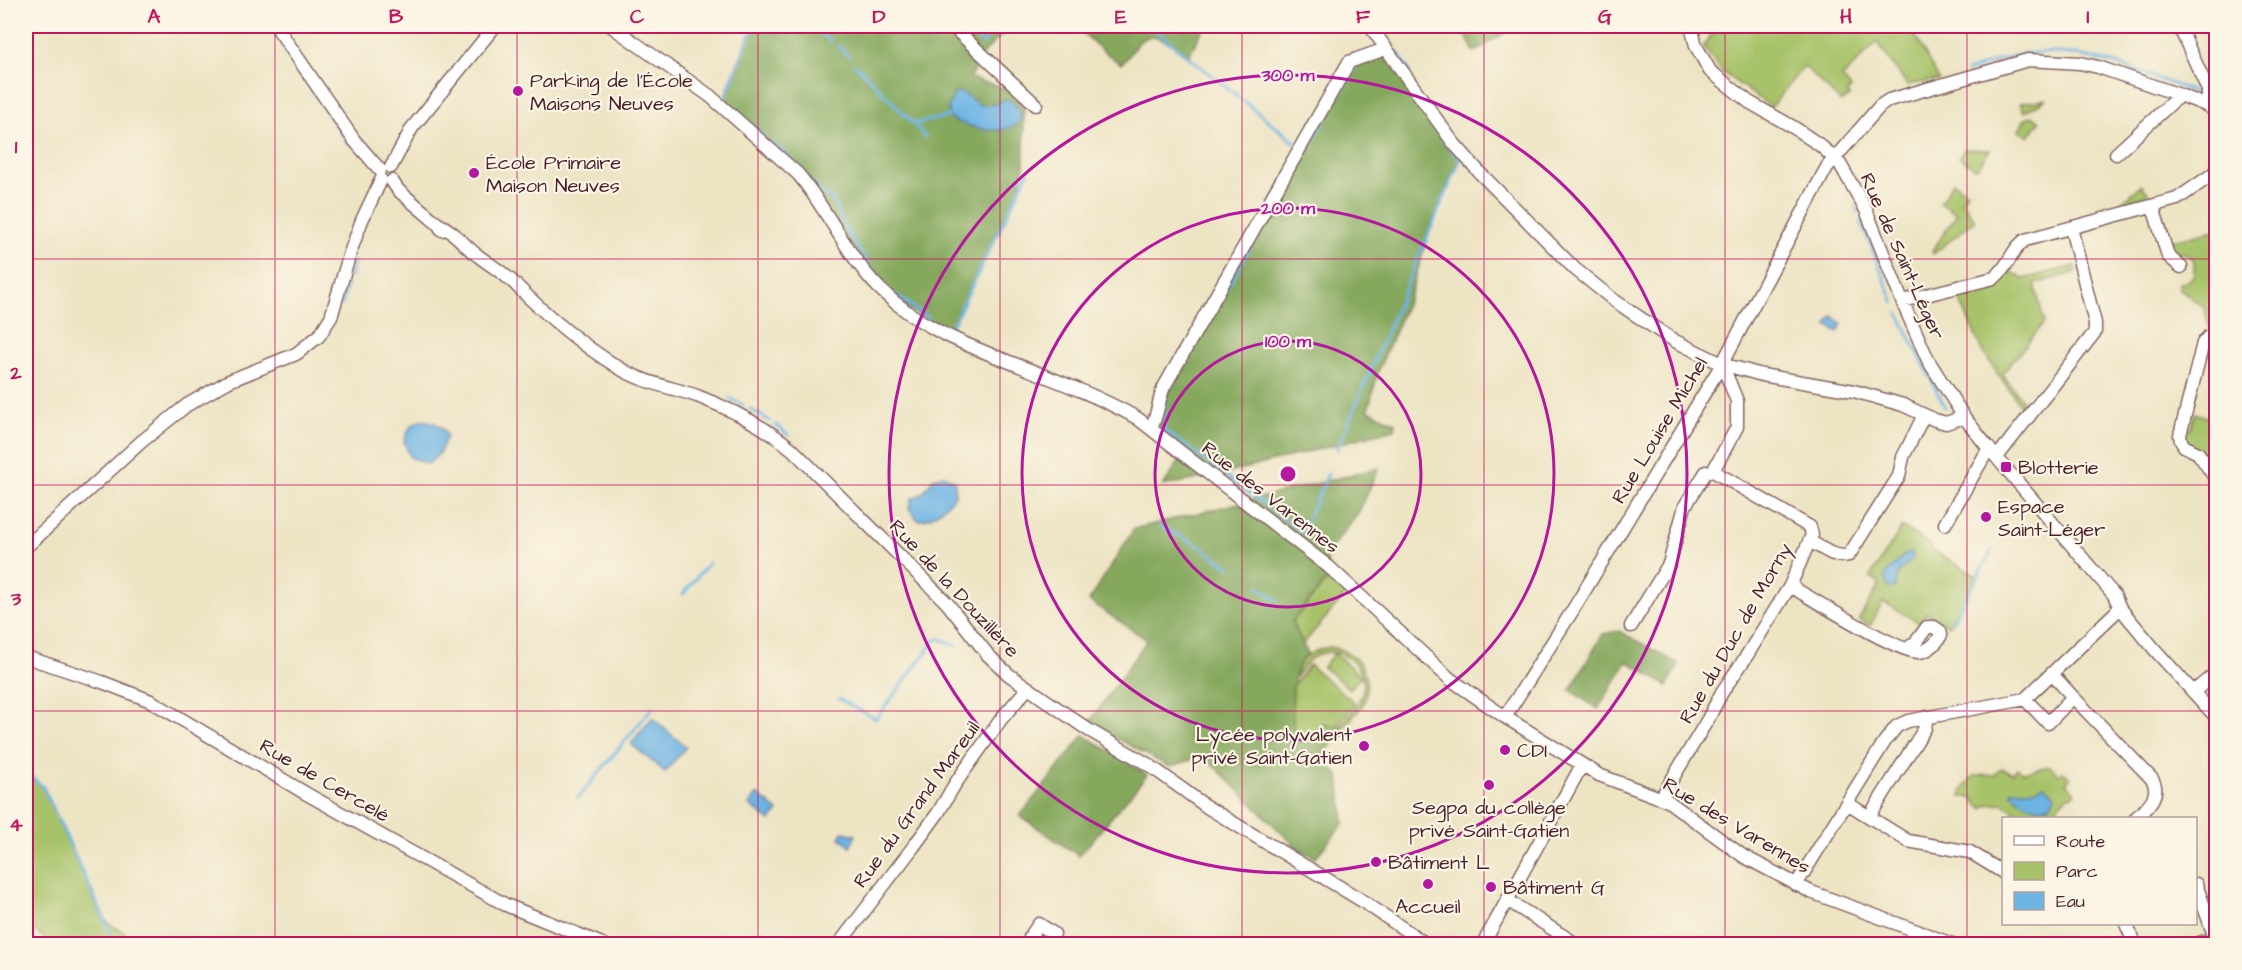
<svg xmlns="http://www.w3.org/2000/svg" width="2242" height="970" viewBox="0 0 2242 970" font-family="'Architects Daughter',sans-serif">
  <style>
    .green { fill: #a7c269; stroke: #78704a; stroke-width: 1.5; fill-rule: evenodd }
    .forest { fill: #85a85d; stroke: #686444; stroke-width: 1.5 }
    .water { fill: #6cb4e4; stroke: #5b6a88; stroke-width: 1.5 }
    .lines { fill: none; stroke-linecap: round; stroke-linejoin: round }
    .stream { stroke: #6cb4e4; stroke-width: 3 }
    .minor-casing { stroke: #836461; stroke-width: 15 }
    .minor { stroke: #fff; stroke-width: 12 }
    .grid { fill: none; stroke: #c2185b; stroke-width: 1.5; stroke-opacity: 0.55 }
    .ring { fill: none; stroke: #b5179e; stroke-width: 3 }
    .poi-dot { fill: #b5179e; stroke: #fcf5e5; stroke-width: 2 }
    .labels { text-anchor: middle; stroke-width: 4.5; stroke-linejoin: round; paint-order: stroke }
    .poi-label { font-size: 20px; fill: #4a1f2b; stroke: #fcf5e5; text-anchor: start }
    .street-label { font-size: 20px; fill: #4a1f2b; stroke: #fcf5e5 }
    .centre { fill: #b5179e; stroke: #fcf5e5; stroke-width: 3 }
    .ring-label { font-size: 18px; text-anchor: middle; font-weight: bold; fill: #b5179e; stroke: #fcf5e5; stroke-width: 4.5; stroke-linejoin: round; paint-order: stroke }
    .neatline { fill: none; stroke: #c2185b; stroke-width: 2 }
    .grid-label { font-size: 20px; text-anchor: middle; font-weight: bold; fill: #c2185b }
  </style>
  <rect width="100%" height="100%" fill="#fcf5e5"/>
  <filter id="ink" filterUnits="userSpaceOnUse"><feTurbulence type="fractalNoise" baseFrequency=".0167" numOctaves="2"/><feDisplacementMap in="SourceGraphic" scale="12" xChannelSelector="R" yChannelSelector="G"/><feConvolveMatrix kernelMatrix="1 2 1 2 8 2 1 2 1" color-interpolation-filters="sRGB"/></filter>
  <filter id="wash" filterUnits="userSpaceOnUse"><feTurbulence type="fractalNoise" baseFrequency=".008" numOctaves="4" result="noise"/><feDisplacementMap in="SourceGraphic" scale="24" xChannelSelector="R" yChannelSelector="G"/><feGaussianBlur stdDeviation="1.35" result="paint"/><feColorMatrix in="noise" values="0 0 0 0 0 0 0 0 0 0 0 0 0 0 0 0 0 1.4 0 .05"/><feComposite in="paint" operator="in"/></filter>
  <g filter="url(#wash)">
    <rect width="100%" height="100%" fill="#ede4c4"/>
    <!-- green -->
    <path class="green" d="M1719,26H1910L1939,80L1907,85L1877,42L1842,77L1851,88L1847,92L1850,96L1841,102L1804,66L1771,107L1722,72L1703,46Z
      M2047,99L2024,112L2020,103Z
      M2031,116L2040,121L2029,137L2019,130L2025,119Z
      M1964,149L1990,150L1978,167L1975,168L1959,157Z
      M1953,182L1967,192L1962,201L1975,220L1933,254L1932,251L1957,214L1940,203Z
      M2142,185L2153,200L2147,203L2145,196L2133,199L2134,206L2111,211Z
      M2216,230V307L2214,318L2216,329L2210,330L2204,307L2180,290L2179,283L2187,282L2194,275V260L2184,253L2172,252L2168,241Z
      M2075,266L2077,272L2035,284L2044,323L2002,374L2029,409L2026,413L1995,370L1980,346L1958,296L1954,294L1965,290L1968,297L1991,291L1989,284L2002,280L2010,271L2023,279Z
      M2195,413L2216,420V425L2204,454L2186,442L2184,428L2190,429Z
      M1902,527L1931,545L1932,550L1977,576L1949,626L1926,613L1920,623L1883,602L1870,626L1859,619L1880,584L1870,577Z
      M1331,575L1349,591L1303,644L1292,622Z
      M1330,647C1361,653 1373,675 1363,705L1292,790C1269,801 1250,795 1233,776C1231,760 1233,748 1241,735L1299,662C1309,653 1317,649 1330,647ZM1329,652C1352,652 1371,676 1360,699C1356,709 1347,718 1340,726L1338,724L1355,703L1309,665L1293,686L1292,707L1295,744L1310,738L1324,723L1340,727L1296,781C1266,806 1233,786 1239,748L1310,659L1319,654Z
      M1334,653L1361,676L1350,689L1323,667Z
      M2050,766L2059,774L2063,771L2070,778L2066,783L2075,792L2073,795L2067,796L2047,818H2038L2026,811L2021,816L2002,803L1986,805L1983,808L1977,804L1973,797H1961L1962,791L1973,776L1995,775L2001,768L2013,773L2017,768L2023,772Z
      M26,772L43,787L102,915L109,924L145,944H51L26,923Z"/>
    <!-- forest -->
    <path class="forest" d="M753,26H1010L982,55L970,78L1011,90L1024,108V167L1017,196L949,332L889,298L810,188L721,105Z
      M1075,26H1205L1188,57C1174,46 1153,26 1137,44C1132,51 1128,58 1121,64L1103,51Z
      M1461,26H1516L1474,52Z
      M1384,56L1463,154L1430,229L1409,298L1379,369L1368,410L1396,423L1395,429L1224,474L1163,486L1184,454L1160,435L1157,416L1165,387L1351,63Z
      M1379,468L1358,514L1325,556L1331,575L1292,622L1308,654C1286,673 1293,717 1295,744L1310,738L1324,723L1344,728L1322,757L1339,776L1344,823L1315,858L1296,847L1204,756L1169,767L1089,723L1147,640L1089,601L1134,529Z
      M1619,631L1679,664L1667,686L1627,661L1598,709L1570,690L1603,634Z
      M1084,735L1147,775L1079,856L1020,816Z"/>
    <!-- water -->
    <path class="water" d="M961,92L980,105H993L1006,99L1013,102L1021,113L1019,123C1000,137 973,128 953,120L949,116L948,108L955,93Z
      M1833,316L1842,324L1838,332L1827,325Z
      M423,420C434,422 443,425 447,437L438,455L428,464L410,457L404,442C407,431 411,423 423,420Z
      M944,475L955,481V495C946,506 933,520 918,520L909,508L912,498L922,494L934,478Z
      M1909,553H1912L1913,559L1899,571L1895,587L1889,588L1886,585L1885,575L1903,556Z
      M652,718L686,747L665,772L632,745V742Z
      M2044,785L2055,795C2049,819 2024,804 2011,793L2012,790H2034Z
      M757,794L778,811L770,821L749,805Z
      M843,832L856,835L850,847L845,841L840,838Z"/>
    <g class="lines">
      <!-- stream -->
      <path class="stream" d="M935,26L939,34
        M1150,26L1296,143
        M813,28L831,41
        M970,32L983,44L993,26
        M838,46L849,56
        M283,47L348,143
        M1397,51L1410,72
        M855,64L914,124L949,116
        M1967,72C1989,63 2010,55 2034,53C2092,49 2150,76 2204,96V93
        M2215,95L2216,98
        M724,101L754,26
        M1419,104L1432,126
        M751,125L764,136
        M915,125L925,137
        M772,142L799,167
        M811,181L820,192L832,199L844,226L875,275
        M1856,206L1858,212
        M1861,221L1894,303
        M350,277L354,262
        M893,293L929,319
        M342,305L347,285
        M1898,313L1945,407
        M1208,321L1355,67
        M949,332L1028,172
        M729,398L743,405
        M1165,401L1164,430L1302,532L1328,474
        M750,409L770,421
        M776,425L788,435
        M1337,449L1460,160L1436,131
        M1160,526L1201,547L1231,568
        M897,542L958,604L980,635
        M1258,587L1277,600
        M683,594L709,563
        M1952,622L1992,550
        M839,699L876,719L935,640L939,639L957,645
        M26,772L43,787L116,944
        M578,798L652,708
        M522,918L540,926
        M552,930L585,944"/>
    </g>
  </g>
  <g filter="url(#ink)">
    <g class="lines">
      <defs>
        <path id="minor" d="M276,26L354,140L380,170
          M611,26L710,96L798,174C828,210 847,256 880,289C916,325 961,343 1007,361C1050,378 1096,395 1137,418L1329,567L1450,679L1505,717L1599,775L1668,801L1743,856L1811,892L1952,944
          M952,26L1036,105
          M1370,26L1452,141L1480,173L1575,269L1615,301L1655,328L1675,341L1722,364L1762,375L1854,391L1903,405L1935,420L1946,423L1964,417
          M1691,26L1696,46L1710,71L1749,102L1793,127L1821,146L1840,164L1866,210L1902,301L1928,360L1964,417L1986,445L2114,595L2120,608L2156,651L2216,717
          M2179,26L2208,90V106
          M2116,154L2180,95
          M391,167L412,128L495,26
          M392,181L398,190L438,224L442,230
          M2153,207L2168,256L2181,267
          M438,224C455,231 463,245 477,255C490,265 506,274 517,286C546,315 581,344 616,366C640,382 670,387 697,396C731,409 764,426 792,449L947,603L988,655L1008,674L1087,729L1149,765L1207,807L1361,900L1426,944
          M1902,301L1994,278C2011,265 2009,252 2025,240L2177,199L2216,172
          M2216,336L2208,337L2203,343L2180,435L2181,441L2184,446L2198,453L2216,479
          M1151,428C1158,415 1158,401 1164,387L1349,62L1385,49
          M1997,457L2095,332V323L2071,228
          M1945,524L1989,448
          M1810,541C1822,548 1835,559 1849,555L1899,476L1903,457L1924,415
          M26,547L141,442L187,405L229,381L296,354L319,336L331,317L350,253L362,220L381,180
          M1790,586C1813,599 1898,653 1919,652C1929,651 1937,643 1941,635L1940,631L1934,627H1927L1916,642L1907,649
          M1631,626L1669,564L1685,506L1706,472L1713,471
          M26,657L102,682L151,701L305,793L506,905L602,944
          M2052,674L2073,697
          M2193,692L2216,673
          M2025,699L2048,723L2073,697L2152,779C2162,795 2147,807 2136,818
          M1505,717L1571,613L1722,364L1827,167L1880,106L1889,100L2028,60L2080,63L2098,67L2180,95L2208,106L2216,112
          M1661,798L1708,719L1722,692L1744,660L1790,586L1812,535L1810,527L1713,471L1737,427V401L1722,364
          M1847,803L1908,841L1970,852L2004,873
          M1869,817L1925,728L1927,717
          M2196,884L2215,938
          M1796,885L1885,741L1897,726L1908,721L2025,699L2120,608
          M1507,900L1576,944
          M2126,924L2135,944
          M839,944L914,846L938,813L955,784L1002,718L1027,689
          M1037,944L1030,937L1039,924L1054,934L1046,944
          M1483,944L1582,765
          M2196,944L2216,938"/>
      </defs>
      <!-- minor casing -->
      <use href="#minor" class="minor-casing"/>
      <!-- minor -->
      <use href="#minor" class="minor"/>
    </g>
  </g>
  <!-- grid -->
  <path class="grid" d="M275,26V944M517,26V944M758,26V944M1000,26V944M1242,26V944M1484,26V944M1725,26V944M1967,26V944M26,259H2216M26,485H2216M26,711H2216"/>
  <!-- distance rings -->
  <g class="ring">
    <circle cx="1288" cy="474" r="133"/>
    <circle cx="1288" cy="474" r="266"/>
    <circle cx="1288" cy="474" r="399"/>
  </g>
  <!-- markers -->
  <g class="poi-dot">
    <circle cx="518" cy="91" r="6"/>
    <circle cx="474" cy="173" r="6"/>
    <rect x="2000" y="461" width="12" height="12" rx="3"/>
    <circle cx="1986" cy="517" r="6"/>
    <circle cx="1364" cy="746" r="6"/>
    <circle cx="1505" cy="750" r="6"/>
    <circle cx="1489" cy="785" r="6"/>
    <circle cx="1376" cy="862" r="6"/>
    <circle cx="1428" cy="884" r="6"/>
    <circle cx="1491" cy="887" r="6"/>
  </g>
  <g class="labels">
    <!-- poi labels -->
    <g class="poi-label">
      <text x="530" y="87">Parking de l'École<tspan x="530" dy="23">Maisons Neuves</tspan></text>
      <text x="486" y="169">École Primaire<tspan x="486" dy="23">Maison Neuves</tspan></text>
      <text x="2018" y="474">Blotterie</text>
      <text x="1998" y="513">Espace<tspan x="1998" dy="23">Saint-Léger</tspan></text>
      <text x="1352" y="741" text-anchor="end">Lycée polyvalent<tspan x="1352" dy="23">privé Saint-Gatien</tspan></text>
      <text x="1517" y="757">CDI</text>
      <text x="1489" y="814" text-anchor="middle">Segpa du collège<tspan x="1489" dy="23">privé Saint-Gatien</tspan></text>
      <text x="1388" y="869">Bâtiment L</text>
      <text x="1503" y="894">Bâtiment G</text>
      <text x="1428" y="913" text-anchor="middle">Accueil</text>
    </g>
    <!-- street labels -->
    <g class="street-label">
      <text transform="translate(1903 256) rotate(66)" y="7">Rue de Saint-Léger</text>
      <text transform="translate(1659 430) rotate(-59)" y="7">Rue Louise Michel</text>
      <text transform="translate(1271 497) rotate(38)" y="7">Rue des Varennes</text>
      <text transform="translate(955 588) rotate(47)" y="7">Rue de la Douzillère</text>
      <text transform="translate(1735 633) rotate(-60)" y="7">Rue du Duc de Morny</text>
      <text transform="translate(325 780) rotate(30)" y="7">Rue de Cercelé</text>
      <text transform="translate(916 804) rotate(-54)" y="7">Rue du Grand Mareuil</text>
      <text transform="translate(1737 825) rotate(31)" y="7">Rue des Varennes</text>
    </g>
  </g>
  <circle cx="1288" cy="474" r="9" class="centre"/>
  <g class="ring-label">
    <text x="1288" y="81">300 m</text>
    <text x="1288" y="214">200 m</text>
    <text x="1288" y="347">100 m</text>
  </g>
  <!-- margin -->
  <rect width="2242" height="970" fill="none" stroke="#fcf5e5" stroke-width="66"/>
  <!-- legend -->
  <rect x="2002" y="817" width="195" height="108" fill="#fcf5e5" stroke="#b59f9b" stroke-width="1.5"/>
  <rect x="2014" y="836" width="30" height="9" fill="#ffffff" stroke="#b59f9b" stroke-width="1.5"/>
  <text x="2056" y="847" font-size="18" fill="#4a1f2b">Route</text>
  <rect x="2014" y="862" width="30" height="18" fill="#a7c269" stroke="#b59f9b" stroke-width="1.5"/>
  <text x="2056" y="877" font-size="18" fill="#4a1f2b">Parc</text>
  <rect x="2014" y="892" width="30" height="18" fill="#6cb4e4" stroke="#b59f9b" stroke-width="1.5"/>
  <text x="2056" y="907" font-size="18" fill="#4a1f2b">Eau</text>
  <rect x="33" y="33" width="2176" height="904" class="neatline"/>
  <g class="grid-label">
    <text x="154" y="23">A</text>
    <text x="396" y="23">B</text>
    <text x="637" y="23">C</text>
    <text x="879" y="23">D</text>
    <text x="1121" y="23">E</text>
    <text x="1363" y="23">F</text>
    <text x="1605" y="23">G</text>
    <text x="1846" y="23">H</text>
    <text x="2088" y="23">I</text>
    <text x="16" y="153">1</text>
    <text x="16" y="379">2</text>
    <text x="16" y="605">3</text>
    <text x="16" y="831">4</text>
  </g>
</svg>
